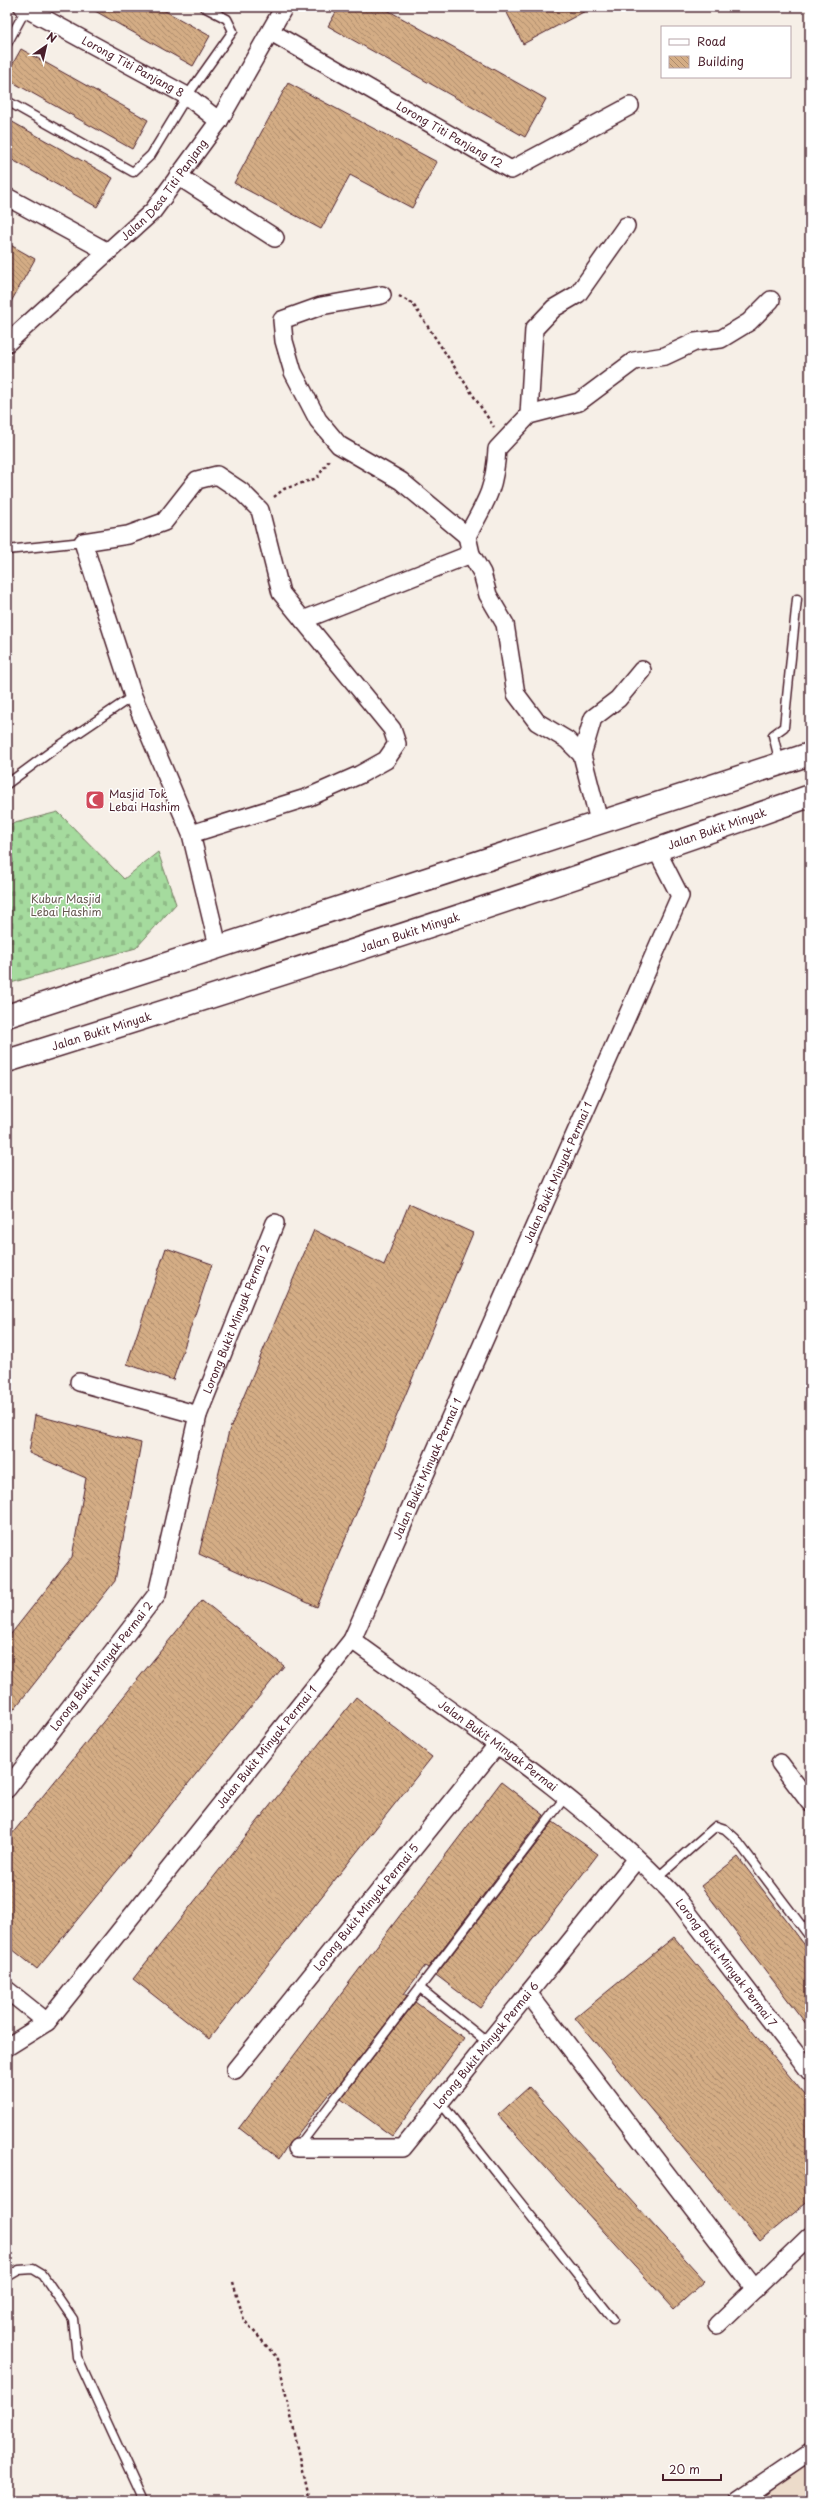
<svg xmlns="http://www.w3.org/2000/svg" width="817" height="2508" viewBox="0 0 817 2508" font-family="'Playpen Sans',sans-serif">
  <style>
    .built { fill: #ecdbca }
    .cemetery { fill: url(#cemetery-stones); stroke: #787d64 }
    .building { fill: url(#building-back-hatch); stroke: #4a1f2b }
    .lines { fill: none; stroke-linecap: round; stroke-linejoin: round }
    .service-casing { stroke: #4a1f2b; stroke-width: 11 }
    .minor-casing { stroke: #4a1f2b; stroke-width: 20 }
    .secondary-casing { stroke: #4a1f2b; stroke-width: 25 }
    .path { stroke: #4a1f2b; stroke-width: 2.5; stroke-dasharray: 3 3; stroke-linecap: butt }
    .service { stroke: #fff; stroke-width: 8 }
    .minor { stroke: #fff; stroke-width: 17 }
    .secondary { stroke: #fff; stroke-width: 22 }
    .labels { text-anchor: middle; stroke-width: 3; stroke-linejoin: round; paint-order: stroke }
    .street-label { font-size: 11px; fill: #4a1f2b; stroke: #fff }
    .poi-label { font-size: 11px; fill: #4a1f2b; stroke: #fff; text-anchor: start }
    .park-label { font-size: 11px; fill: #65574e; stroke: #fff }
  </style>
  <defs>
    <pattern id="cemetery-stones" width="16" height="16" patternUnits="userSpaceOnUse"><rect width="16" height="16" fill="#a5db9e"/><path d="M2 7V4a2 2 0 0 1 4 0v3zM10 15v-3a2 2 0 0 1 4 0v3z" fill="#90bc88"/></pattern>
    <pattern id="building-back-hatch" width="6" height="6" patternUnits="userSpaceOnUse"><rect width="6" height="6" fill="#d4ad85"/><path d="M-1 5l2 2M0 0l6 6M5-1l2 2" fill="none" stroke="#ae8c6d"/></pattern>
  </defs>
  <rect width="100%" height="100%" fill="#f6efe7"/>
  <filter id="ink" filterUnits="userSpaceOnUse"><feTurbulence type="fractalNoise" baseFrequency=".025" numOctaves="2"/><feDisplacementMap in="SourceGraphic" scale="8" xChannelSelector="R" yChannelSelector="G"/><feConvolveMatrix kernelMatrix="1 2 1 2 8 2 1 2 1" color-interpolation-filters="sRGB"/></filter>
  <g filter="url(#ink)">
    <!-- built -->
    <path class="built" d="M810,2460V2501H754Z"/>
    <!-- cemetery -->
    <path class="cemetery" d="M58,812L124,879L158,852L176,904L136,948L7,984V825Z"/>
    <!-- building -->
    <path class="building" d="M88,7H158L210,36L193,66Z
      M339,7H382L546,99L525,137L328,26Z
      M504,7H593L523,44Z
      M21,49L148,120L132,149L7,79V74Z
      M288,83L437,162L412,208L350,175L321,229L234,183Z
      M7,119L113,178L97,207L7,157Z
      M7,243L35,259L7,309Z
      M409,1204L473,1233L317,1607L199,1554L229,1431L314,1230L384,1265Z
      M166,1248L212,1264L173,1380L127,1364Z
      M35,1415L141,1443L115,1581L7,1718V1639L72,1557L86,1478L29,1453Z
      M202,1600L284,1666L37,1969L7,1945V1840Z
      M356,1697L432,1757L209,2039L133,1979Z
      M501,1782L544,1815L428,1968L425,1966L404,1994L407,1996L333,2093L331,2091L294,2139L289,2143L279,2159L239,2128Z
      M553,1822L598,1854L480,2008L436,1975Z
      M738,1857L810,1952V2029L701,1886Z
      M674,1937L810,2101V2200L760,2241L575,2018Z
      M415,2002L464,2038L392,2136L341,2099Z
      M529,2087L705,2281L674,2309L498,2115Z"/>
    <g class="lines">
      <defs>
        <path id="service" d="M7,44L26,9
          M7,101L133,172L151,155L187,96L233,31L227,19L204,7
          M7,550L83,542
          M780,763L773,735L784,727L797,599
          M7,784L53,750L133,696
          M657,1878L716,1826L725,1829L735,1838L810,1937
          M420,1988L488,2043
          M440,2102L613,2319
          M298,2147L566,1796
          M7,2277L19,2270L33,2269L43,2275L73,2319L77,2357L143,2501"/>
        <g id="minor">
          <path id="s1" d="M23,7L187,96L219,121"/>
          <path id="s2" d="M271,32L511,170L630,106"/>
          <path d="M178,176L275,238"/>
          <path d="M7,197L108,252"/>
          <path d="M382,295L321,306L282,320L284,341L293,372L318,420L339,445L401,481L467,536"/>
          <path id="s3" d="M7,343L153,211L219,121L284,7"/>
          <path d="M529,415L534,329L554,308L578,294L626,226"/>
          <path d="M303,620L471,554"/>
          <path d="M582,755L567,740L537,722L516,694L505,624L488,595L482,573L471,554L467,536C486,502 495,489 497,449L529,415L579,402L634,361L665,356L695,342L721,339L749,322L771,300"/>
          <path d="M599,821L582,755L593,718L618,699L642,670"/>
          <path d="M191,834L309,797L359,775L386,760L397,744L392,729L281,593L260,510L241,491L217,475L197,480L164,522L128,535L83,542L133,696L191,834L218,946"/>
          <path d="M79,1382L198,1415"/>
          <path id="s4" d="M352,1640C463,1721 580,1796 675,1896L810,2072"/>
          <path d="M780,1763L810,1803"/>
          <path id="s5" d="M7,1789L157,1594L198,1415L275,1223"/>
          <path d="M7,1990L47,2022"/>
          <path d="M528,1993L755,2289"/>
          <path id="s6" d="M7,2047L47,2022L352,1640L680,896L657,851"/>
          <path id="s7" d="M235,2070L497,1745"/>
          <path id="s8" d="M297,2148H403L636,1860"/>
          <path d="M717,2325L810,2236"/>
          <path d="M738,2501L810,2452"/>
        </g>
        <g id="secondary">
          <path d="M7,1016L810,754"/>
          <path id="s9" d="M7,1061C276,977 544,891 810,796"/>
        </g>
      </defs>
      <!-- service casing -->
      <use href="#service" class="service-casing"/>
      <!-- minor casing -->
      <use href="#minor" class="minor-casing"/>
      <!-- secondary casing -->
      <use href="#secondary" class="secondary-casing"/>
      <!-- path -->
      <path class="path" d="M399,296L413,304L494,427
        M274,497L284,489L317,478L330,459
        M233,2282L244,2320L278,2359L310,2501"/>
      <!-- service -->
      <use href="#service" class="service"/>
      <!-- minor -->
      <use href="#minor" class="minor"/>
      <!-- secondary -->
      <use href="#secondary" class="secondary"/>
    </g>
  </g>
  <!-- icons -->
  <defs>
    <symbol id="mosque-square" viewBox="-11 -11 22 22"><rect x="-9" y="-9" width="18" height="18" rx="4" fill="#d1495b" stroke="#fff"/><path d="M3.5-4.9A6 6 0 1 0 3.5 4.9A5 5 0 1 1 3.5-4.9Z" fill="#fff"/></symbol>
  </defs>
  <g fill-rule="evenodd">
    <use href="#mosque-square" x="84" y="789" width="22" height="22"/>
  </g>
  <g class="labels">
    <!-- street labels -->
    <g class="street-label">
      <text dy="4" stroke="none"><textPath href="#s1" startOffset="125">Lorong Titi Panjang 8</textPath></text>
      <text dy="4" stroke="none"><textPath href="#s2" startOffset="206">Lorong Titi Panjang 12</textPath></text>
      <text dy="4" stroke="none"><textPath href="#s3" startOffset="220">Jalan Desa Titi Panjang</textPath></text>
      <text dy="4" stroke="none"><textPath href="#s9" startOffset="747">Jalan Bukit Minyak</textPath></text>
      <text dy="4" stroke="none"><textPath href="#s9" startOffset="423">Jalan Bukit Minyak</textPath></text>
      <text dy="4" stroke="none"><textPath href="#s9" startOffset="99">Jalan Bukit Minyak</textPath></text>
      <text dy="4" stroke="none"><textPath href="#s6" startOffset="1047">Jalan Bukit Minyak Permai 1</textPath></text>
      <text dy="4" stroke="none"><textPath href="#s5" startOffset="533">Lorong Bukit Minyak Permai 2</textPath></text>
      <text dy="4" stroke="none"><textPath href="#s6" startOffset="723">Jalan Bukit Minyak Permai 1</textPath></text>
      <text dy="4" stroke="none"><textPath href="#s5" startOffset="155">Lorong Bukit Minyak Permai 2</textPath></text>
      <text dy="4" stroke="none"><textPath href="#s4" startOffset="180">Jalan Bukit Minyak Permai</textPath></text>
      <text dy="4" stroke="none"><textPath href="#s6" startOffset="399">Jalan Bukit Minyak Permai 1</textPath></text>
      <text dy="4" stroke="none"><textPath href="#s7" startOffset="209">Lorong Bukit Minyak Permai 5</textPath></text>
      <text dy="4" stroke="none"><textPath href="#s4" startOffset="497">Lorong Bukit Minyak Permai 7</textPath></text>
      <text dy="4" stroke="none"><textPath href="#s8" startOffset="238">Lorong Bukit Minyak Permai 6</textPath></text>
    </g>
    <!-- poi labels -->
    <g class="poi-label">
      <text x="109" y="798">Masjid Tok<tspan x="109" dy="13">Lebai Hashim</tspan></text>
    </g>
    <!-- park labels -->
    <g class="park-label">
      <text x="66" y="903">Kubur Masjid<tspan x="66" dy="13">Lebai Hashim</tspan></text>
    </g>
  </g>
  <!-- margin -->
  <rect width="817" height="2508" fill="none" stroke="#fff" stroke-width="24"/>
  <rect x="12" y="12" width="793" height="2484" fill="none" stroke="#4a1f2b" stroke-width="1.5" filter="url(#ink)"/>
  <!-- legend -->
  <rect x="661" y="26" width="130" height="52" fill="#ffffff" stroke="#b7a5aa"/>
  <rect x="669" y="39" width="20" height="6" fill="#ffffff" stroke="#b7a5aa"/>
  <text x="697" y="46" font-size="12" fill="#4a1f2b">Road</text>
  <rect x="669" y="56" width="20" height="12" fill="url(#building-back-hatch)" stroke="#b7a5aa"/>
  <text x="697" y="66" font-size="12" fill="#4a1f2b">Building</text>
  <!-- north arrow -->
  <g transform="translate(46 46) rotate(34)" stroke="#ffffff" stroke-width="3" paint-order="stroke">
  <path d="M0-3L7 15L0 10L-7 15Z" fill="#4a1f2b"/>
  <text y="-6" font-size="11" font-weight="bold" text-anchor="middle" fill="#4a1f2b">N</text>
  </g>
  <!-- scale -->
  <path d="M663 2474v6h58v-6" fill="none" stroke="#4a1f2b" stroke-width="2"/>
  <text x="669" y="2474" font-size="12" fill="#4a1f2b" stroke="#ffffff" stroke-width="3" paint-order="stroke">20 m</text>
</svg>
